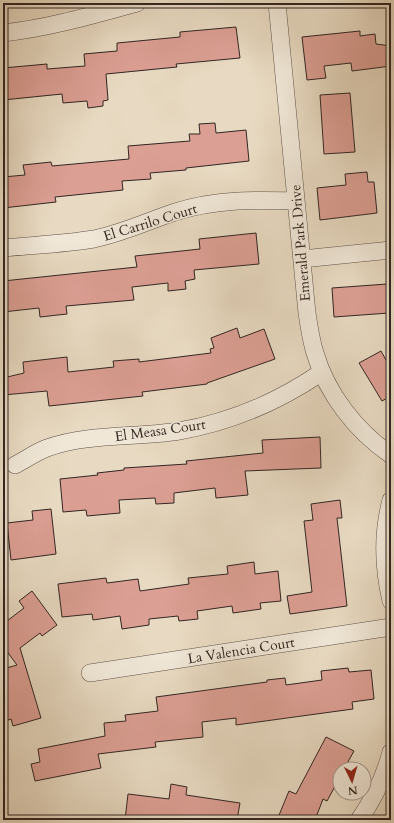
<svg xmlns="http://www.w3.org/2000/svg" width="394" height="823" viewBox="0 0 394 823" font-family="Cardo,serif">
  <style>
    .building { fill: #dc9f94; stroke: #322621 }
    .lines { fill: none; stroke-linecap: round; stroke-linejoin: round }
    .minor-casing { stroke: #605349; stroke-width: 18 }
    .minor { stroke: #f0e7d7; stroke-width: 17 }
    .labels { text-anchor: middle; stroke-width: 3; stroke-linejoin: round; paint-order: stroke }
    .street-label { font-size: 14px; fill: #322621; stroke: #f0e7d7 }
  </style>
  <rect width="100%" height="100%" fill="#e8dac2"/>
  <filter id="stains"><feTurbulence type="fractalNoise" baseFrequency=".005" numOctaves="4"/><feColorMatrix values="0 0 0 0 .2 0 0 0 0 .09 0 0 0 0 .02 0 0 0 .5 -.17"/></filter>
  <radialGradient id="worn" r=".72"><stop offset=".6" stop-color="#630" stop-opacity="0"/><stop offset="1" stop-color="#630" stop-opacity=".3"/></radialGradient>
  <!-- building -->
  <path class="building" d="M236,27L240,58L176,64L177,67L106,74L108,100L103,101V106L88,108L87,101L63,103L62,94L3,100V68L47,64V69L85,66L84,54L117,51V43L180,37V32Z
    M360,31V36L375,34L376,44L391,46V66L352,71L351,63L324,66L326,78L307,80L302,37Z
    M350,93L355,152L324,154L320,95Z
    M215,123L216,133L246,130L249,161L186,168V170L150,173L151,179L122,181L123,190L55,197L56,202L3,208V177L25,175L23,165L51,162L52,166L129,159L128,146L190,141L189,134H200L199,124Z
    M367,172L368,182H374L377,213L320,220L317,188L346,185L345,174Z
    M256,233L259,264L194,270L195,279L185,281L186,289L168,291V283L132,287L134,300L66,306L67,314L40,317L39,308L3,312V281L137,267L135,256L200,249L199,239Z
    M387,284L389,313L334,317L332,288Z
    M237,328L240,338L264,329L275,359L207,383V384L142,392L143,396L49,406L47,391L3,395V378L24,373L23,362L67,357L68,372L114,367L113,361L139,359V362L211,353L210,349L214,348L211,338Z
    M381,351L386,360L391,357V396L382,401L359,363Z
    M320,437L321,468L245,471L248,495L216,498L215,488L174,493V503L156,504L155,498L119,500L120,513L87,516L86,510L63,512L60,479L98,475L97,473L124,470V468L187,464L186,461L263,453L262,440Z
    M340,500L342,518H337L347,606L290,614L287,596L312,592L304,521L313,520L311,504Z
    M51,509L56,554L11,560L7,523L33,520L32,511Z
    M254,562L255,574L278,571L281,601L260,603L261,609L233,613L232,606L197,611L198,619L179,621L178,616L149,619V625L122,629L120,616L93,620L92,614L62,617L58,584L106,578L107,583L138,579L140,591L189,584L188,578L228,574L227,566Z
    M32,591L57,625L42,636L40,633L20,648L41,718L13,726L11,719L3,722V669L17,665L3,646V624L24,608L19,601Z
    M348,668L349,672L371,670L374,699L352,702L353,709L236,725V718L202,722L203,737L155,742L156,747L98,754L101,768L35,781L31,764L40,762L38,749L105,736L104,723L126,721L125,715L158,711L156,697L267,682V680L285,678L286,685L322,680L321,671Z
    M326,737L354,751L344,769H340V777L327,801L323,799L315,820H277L289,791L296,794Z
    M171,784L187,787L186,795L240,803L237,820H125L128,794L169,799Z"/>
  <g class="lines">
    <defs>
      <path id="minor" d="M277,3L307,313C309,327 311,340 315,353C327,394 356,431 391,455
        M3,33C49,28 93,15 137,3
        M3,248C33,245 64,244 94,239C123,233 148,221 175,212C216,199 254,200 296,201
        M302,259L391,250
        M15,465C25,460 36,452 47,448C88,433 136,438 179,431C232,422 278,402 322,372
        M391,500C382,534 383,567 391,601
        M90,673L391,627
        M359,820C373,800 385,775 391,752"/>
    </defs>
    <!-- minor casing -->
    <use href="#minor" class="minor-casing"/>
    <!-- minor -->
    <use href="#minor" class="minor"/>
  </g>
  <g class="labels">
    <!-- street labels -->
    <g class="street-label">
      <text transform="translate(150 222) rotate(-17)" y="5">El Carrilo Court</text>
      <text transform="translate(300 243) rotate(-95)" y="5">Emerald Park Drive</text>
      <text transform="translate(160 430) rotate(-8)" y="5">El Measa Court</text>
      <text transform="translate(241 650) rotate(-9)" y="5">La Valencia Court</text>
    </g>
  </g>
  <!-- margin -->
  <rect width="394" height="823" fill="none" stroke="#e8dac2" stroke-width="16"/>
  <rect x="4" y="4" width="386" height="815" fill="none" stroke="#322621" stroke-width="2"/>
  <rect x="8" y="8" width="378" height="807" fill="none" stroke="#322621"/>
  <!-- north arrow -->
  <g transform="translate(352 781) rotate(175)"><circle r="19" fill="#f0e7d7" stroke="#a49a8e"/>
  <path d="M0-3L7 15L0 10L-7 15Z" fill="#8f2418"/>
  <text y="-6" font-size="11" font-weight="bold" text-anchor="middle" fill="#322621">N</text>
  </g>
  <rect width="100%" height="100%" filter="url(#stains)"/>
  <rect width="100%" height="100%" fill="url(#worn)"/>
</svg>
